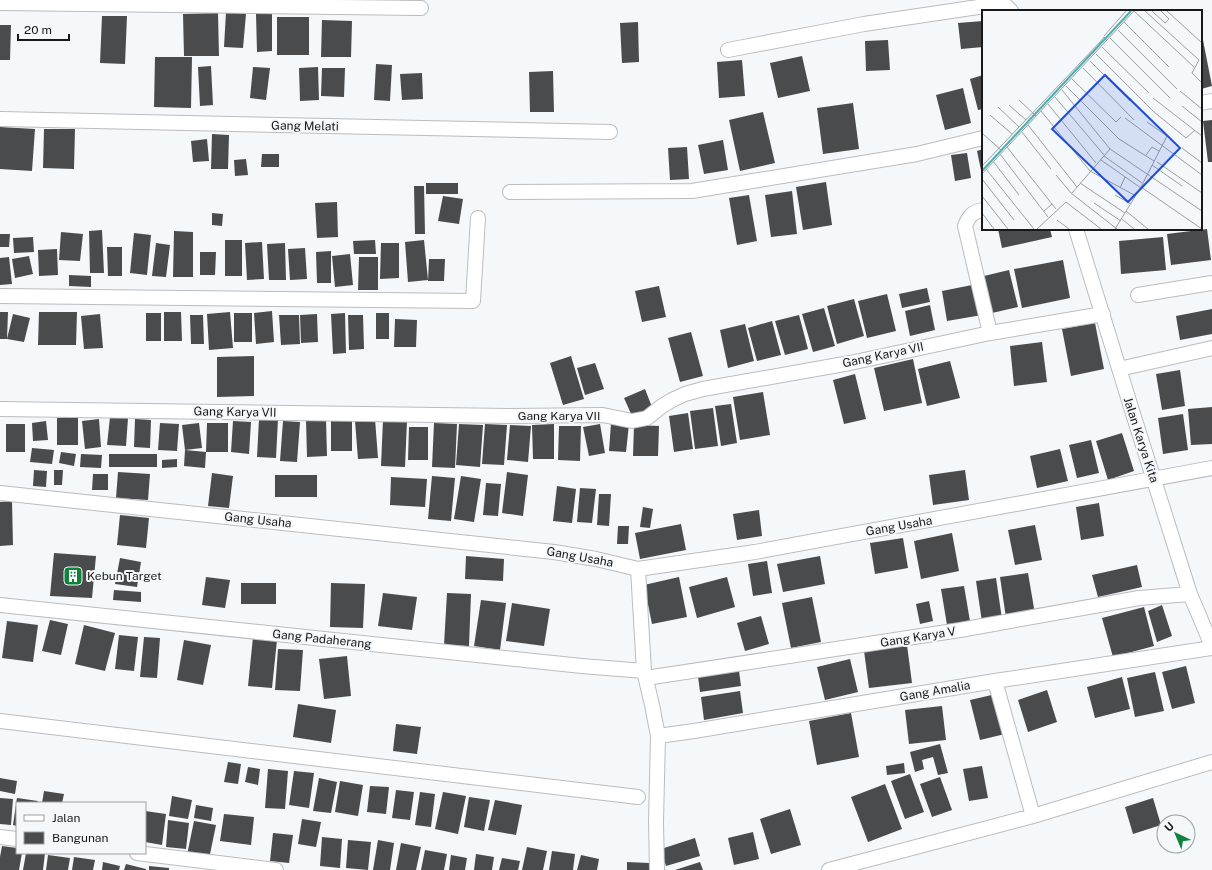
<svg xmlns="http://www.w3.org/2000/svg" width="1212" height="870" viewBox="0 0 1212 870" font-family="'Public Sans',sans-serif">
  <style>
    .building { fill: #494b4d }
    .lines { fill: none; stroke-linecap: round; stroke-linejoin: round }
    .minor-casing { stroke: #babcc0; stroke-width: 16 }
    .minor { stroke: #fff; stroke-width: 14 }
    .labels { text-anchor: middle; stroke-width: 4; stroke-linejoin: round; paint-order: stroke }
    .street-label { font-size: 12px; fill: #181819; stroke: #f5f8fb }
    .poi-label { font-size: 12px; fill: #181819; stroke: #f5f8fb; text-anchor: start }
    .inset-river { fill: none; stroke: #4baeb1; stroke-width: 2 }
    .inset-road { fill: none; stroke: #9d9ea1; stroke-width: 1 }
    .view { fill: #1d4ed8; fill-opacity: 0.15; stroke: #1d4ed8; stroke-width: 2 }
    .inset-edge { fill: none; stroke: #181819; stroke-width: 2 }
  </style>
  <rect width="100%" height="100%" fill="#f5f8fb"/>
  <!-- building -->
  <path class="building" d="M226,12L246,14L243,48L224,47Z
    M218,13L219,56H184L183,14Z
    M256,14H272V51L257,52Z
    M102,16H127L125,64L100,63Z
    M277,17H309V55H277Z
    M322,20L352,21L351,57H321Z
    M983,21V47L961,49L958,23Z
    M638,22L639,62L622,63L620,23Z
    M0,25H11L10,60H0Z
    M888,40L890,70L866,71L865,41Z
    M1203,40L1212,86L1201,89V41Z
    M802,56L810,91L778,98L770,63Z
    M155,57H192L191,108L154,107Z
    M742,60L745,96L719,98L717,62Z
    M376,64L392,65L390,101L374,100Z
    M211,66L213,105L200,106L198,67Z
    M253,67L270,68L266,100L250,98Z
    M318,67L319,100L300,101L299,68Z
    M322,68H345L344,97L321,96Z
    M553,71L554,112H530L529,72Z
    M422,73L423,99L402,100L400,74Z
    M983,75V109L978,110L970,79Z
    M963,88L971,123L945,130L936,95Z
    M853,103L859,149L823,154L817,108Z
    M763,112L775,163L740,171L729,120Z
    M1212,120V162H1208L1203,121Z
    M0,127L35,129L32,171L0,169Z
    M44,129H75L74,169L43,168Z
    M212,134L229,135L228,169H211Z
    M207,139L209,161L193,162L191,141Z
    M723,140L728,170L704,174L698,145Z
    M687,147L689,179L670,180L668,148Z
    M983,149V175H982L977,151Z
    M967,153L971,178L955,181L951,155Z
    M262,154H279V167H261Z
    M246,159L248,175L235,176L234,160Z
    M826,182L832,225L803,230L796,187Z
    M426,183H458V194H426Z
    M414,186H424L425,234H415Z
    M792,191L797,234L771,237L765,195Z
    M749,195L757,241L737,245L729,198Z
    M443,196L463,199L459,224L438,221Z
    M337,202L338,237L317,238L315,203Z
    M212,213L223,214L222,226L212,225Z
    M998,229H1050L1052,237L1002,248Z
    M1207,229L1211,260L1171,265L1167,234Z
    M102,230L104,273H90L89,231Z
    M174,231L193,232V277H173Z
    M61,232L83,234L80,261L59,260Z
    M134,233L151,235L147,275L130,273Z
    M0,234H10L9,247H0Z
    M33,237L34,252L14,253L13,238Z
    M1163,237L1166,270L1121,274L1119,241Z
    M225,240H242V276H225Z
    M375,240L376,254H354L353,241Z
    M424,240L428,280L408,282L405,242Z
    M262,242L264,279L247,280L245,243Z
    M156,243L170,245L166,277L152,276Z
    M285,243L286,280H269L267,244Z
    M381,243H399V278L380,279Z
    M107,247H122V276H108Z
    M305,248L307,279L290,280L288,249Z
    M57,249L58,275L39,276L38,250Z
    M331,251V283H317L316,252Z
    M200,252H216L215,275H200Z
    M350,254L353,285L335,287L332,256Z
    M29,256L33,274L15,278L12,259Z
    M9,257L12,284L0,285V258Z
    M359,257H378V290H358Z
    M429,259H445L444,281H428Z
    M1063,260L1070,298L1022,308L1014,269Z
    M1009,270L1018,307L992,313L984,276Z
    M69,275L91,276V287L69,286Z
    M977,284L982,315L947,321L942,291Z
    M659,286L666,317L642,322L635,291Z
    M927,288L930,302L902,308L899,294Z
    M887,294L896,331L867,338L858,301Z
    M854,299L864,336L837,344L827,306Z
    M930,305L935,330L910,336L905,311Z
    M824,308L835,346L813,352L802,314Z
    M1212,309V334L1180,340L1176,316Z
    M272,311L274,342L256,344L254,313Z
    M0,312H8L7,339H0Z
    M39,312H77L76,345H38Z
    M164,312H181L182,341H164Z
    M230,312L233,348L209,350L207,314Z
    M146,313H161V341H146Z
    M234,313H252V342H234Z
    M345,313L346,353L333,354L331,314Z
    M376,313H389V339H376Z
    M13,314L30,318L24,342L7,339Z
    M100,314L103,348L84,349L81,316Z
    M317,314L318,342L301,343L300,315Z
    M190,315H203L204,344H191Z
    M279,315H299L300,344L281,345Z
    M348,315H363L364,349L349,350Z
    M799,315L808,349L785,355L775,321Z
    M395,319L417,320L416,347H394Z
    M772,321L781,355L757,361L748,328Z
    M1095,323L1104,369L1071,376L1062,329Z
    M745,324L754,361L728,368L720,330Z
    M691,332L703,376L680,382L668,338Z
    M1042,342L1047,382L1014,386L1010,346Z
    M254,356V396L217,397V357Z
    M571,356L584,399L563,405L550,363Z
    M913,359L922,403L884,411L874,368Z
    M950,361L960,398L927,406L918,369Z
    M595,363L604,389L585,395L577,368Z
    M1180,370L1185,406L1162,410L1156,374Z
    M855,374L866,419L844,424L833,380Z
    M645,389L652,407L632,416L624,398Z
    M763,392L770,435L740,440L733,397Z
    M731,404L737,443L721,446L715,406Z
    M1212,407V444L1191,445L1188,409Z
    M713,408L718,446L695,449L690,411Z
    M688,413L693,449L674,452L669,416Z
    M1183,414L1188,450L1163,454L1158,418Z
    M78,417V445H57V418Z
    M110,417L128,418L126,446L107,445Z
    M331,418H352V451H331Z
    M99,419L101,447L85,449L82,421Z
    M135,419L151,420L150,448L134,447Z
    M259,419H278L276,458L257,457Z
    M326,419L327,456L307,457L306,420Z
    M375,419L378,458L358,459L355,421Z
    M383,420L407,421L405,467L381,466Z
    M46,421L48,440L33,441L32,423Z
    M233,421L251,422L249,454L231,452Z
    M283,421L300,422L297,462L280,461Z
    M160,423L179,424L177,451L158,450Z
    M199,423L202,448L185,450L182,425Z
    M207,423H228V452H206Z
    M434,423L457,424L455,468L432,467Z
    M611,423L629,424L626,452L609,451Z
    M6,424H25V452H6Z
    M459,424L483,425L480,467L456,465Z
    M485,424L507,425L504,465L482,464Z
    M554,424V459H533L532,425Z
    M600,424L605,453L589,456L583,427Z
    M510,425L531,426L528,462L507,460Z
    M634,425L659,426L658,456H633Z
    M559,426H581L580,461L558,460Z
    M409,427H428V460H408Z
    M1122,433L1134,471L1108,480L1096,441Z
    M1091,440L1099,473L1077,478L1069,445Z
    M32,448L54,450L52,464L30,462Z
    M1060,449L1068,481L1037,488L1030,456Z
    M185,450L206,452L205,468L184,466Z
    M61,452L76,454L74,466L59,463Z
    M81,454L102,455L101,468L80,467Z
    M109,454H157V467H109Z
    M177,459V467L162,468V460Z
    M34,470L47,471L46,487L33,486Z
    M54,470H63L62,485H54Z
    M965,470L969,500L933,505L929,475Z
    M118,472L150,474L148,500L116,498Z
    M507,472L528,475L523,516L502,513Z
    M212,473L233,476L229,508L208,506Z
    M93,474H108V490H92Z
    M275,475H317V497H275Z
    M432,476L455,478L451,521L428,519Z
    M461,476L481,479L474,522L454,519Z
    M391,477L427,479L425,507L390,505Z
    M486,483L501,484L498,516L483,515Z
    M557,486L576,489L572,523L553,521Z
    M580,488L596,489L592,523L577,522Z
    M599,494H611L609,526L597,525Z
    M12,501L13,545L0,546V502Z
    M1099,503L1104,536L1081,540L1076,507Z
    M643,507L653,509L650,528L640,527Z
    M759,510L762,536L737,540L733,514Z
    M120,515L149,518L146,548L117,545Z
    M681,524L686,550L640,559L635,533Z
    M1035,525L1042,560L1015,565L1008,530Z
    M618,526H629L628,544H617Z
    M952,533L959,571L921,579L914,541Z
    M903,538L908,568L875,574L870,543Z
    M54,553L96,556L92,598L50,596Z
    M466,556L504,559L503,581L465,579Z
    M820,556L825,584L783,592L777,564Z
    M120,558L141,562L137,587L115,584Z
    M767,561L772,593L753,596L748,564Z
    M1137,565L1142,587L1098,597L1092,575Z
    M1028,573L1035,614L1006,618L1000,577Z
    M206,577L230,580L225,608L202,605Z
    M679,577L687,617L652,624L644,585Z
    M727,577L735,607L697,618L689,587Z
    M996,578L1002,619L982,622L976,581Z
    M241,583H276V604H241Z
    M331,583L365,584L363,628L330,627Z
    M964,586L970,621L947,625L941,589Z
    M114,590L141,592V602L113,600Z
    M383,593L417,597L412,630L378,626Z
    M447,593L471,594L469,646L444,645Z
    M812,597L821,642L791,648L782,603Z
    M481,600L506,603L500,650L474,646Z
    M929,601L933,621L920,624L916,604Z
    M512,603L550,609L544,646L506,641Z
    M1162,605L1172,636L1157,642L1148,611Z
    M1144,607L1154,646L1113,657L1102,618Z
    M761,616L769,644L745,651L737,623Z
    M50,620L68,624L61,655L42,651Z
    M7,621L38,625L33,662L2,658Z
    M84,625L115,633L105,671L75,664Z
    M119,635L138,637L134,671L115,669Z
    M144,637L160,638L157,678L140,677Z
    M253,637L277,640L272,688L248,686Z
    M184,640L211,645L203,685L177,680Z
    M907,645L912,683L869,688L864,651Z
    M278,649L303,650L300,691L275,690Z
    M347,656L351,696L324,699L319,659Z
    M850,659L858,692L825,700L817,667Z
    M1186,666L1195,703L1172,709L1162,672Z
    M739,671L741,686L700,692L698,676Z
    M1155,672L1164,711L1135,717L1127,678Z
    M1122,677L1130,709L1095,718L1087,687Z
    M1047,690L1057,722L1028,732L1018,700Z
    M740,691L743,713L704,720L701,697Z
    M996,694L1005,734L980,740L970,700Z
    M298,704L336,710L331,743L293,737Z
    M942,706L946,740L909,744L905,710Z
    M851,713L859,757L817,765L809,721Z
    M396,724L421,727L417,754L393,751Z
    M940,744L948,773L938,775L933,757L922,760L924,769L915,772L910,752Z
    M228,762L241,764L238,784L224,782Z
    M904,763L905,773L887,775L886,766Z
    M982,766L988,798L969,801L963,769Z
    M248,767L260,769L258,785L245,782Z
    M268,769L288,771L285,809L265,808Z
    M294,771L314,773L309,808L289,805Z
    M910,774L924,812L905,819L891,781Z
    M940,777L952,810L932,817L920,784Z
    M0,778L17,781L15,794L0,791Z
    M319,778L337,782L331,813L313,811Z
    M340,781L363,785L358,816L335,812Z
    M885,784L902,829L868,842L851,797Z
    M370,786L389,787L386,814L367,812Z
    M396,790L414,792L410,820L392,818Z
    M44,791L64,794L62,803H42Z
    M420,792L435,794L431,827L415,825Z
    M443,792L466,796L458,834L435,829Z
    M172,796L192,800L188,819L169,816Z
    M469,797L490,800L484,831L464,827Z
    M0,798L13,799L11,825L0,824Z
    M17,798L38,801L37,803H16Z
    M1153,798L1161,825L1133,834L1125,807Z
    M495,800L522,805L516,835L488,830Z
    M16,804L17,805V826L13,825Z
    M196,805L213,808L211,821L194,818Z
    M790,809L801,845L771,854L760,819Z
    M145,811L166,814L162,845L145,842Z
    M224,814L254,817L251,845L220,841Z
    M302,819L321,822L316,847L298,844Z
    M168,820L189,823L186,849L166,847Z
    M194,821L216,825L209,859L187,855Z
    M753,832L759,859L734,865L728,838Z
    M273,833L293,835L289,863L270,861Z
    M322,837L342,839L340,868L320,866Z
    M695,838L700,856L666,866L661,849Z
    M348,840L371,842L368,870L346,868Z
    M378,840L394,843L390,870H373Z
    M401,843L421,847L416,870H396Z
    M2,846L17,848V853H22L19,870H0V857Z
    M527,847L547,851L543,870H522Z
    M425,850L447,854L444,870H421Z
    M552,851L575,854L573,870H549Z
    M26,853H45L43,870H23Z
    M476,854L494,857L492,870H474Z
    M48,855L70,858L68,870H46Z
    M451,855L467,858L465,870H449Z
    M581,855L599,859L597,870H577Z
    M74,857L95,860L93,870H72Z
    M502,858L520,861L518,870H499Z
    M103,862L120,866L119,870H102Z
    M627,862L649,863V870H627Z
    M700,862L703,870H675Z
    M126,864L146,869V870H124Z
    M149,866L169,868V870H149Z"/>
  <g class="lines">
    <defs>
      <path id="minor" d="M0,3L421,8
        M728,50L864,24L998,4L1005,5L1011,11
        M1201,103L1212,101
        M0,119L610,132
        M510,192L692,191L917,154L983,138
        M983,210C972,212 969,216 965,226L990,333
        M1076,229L1134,417L1190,594L1209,639L1212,648
        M1138,295L1212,283
        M0,296L473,301L478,218
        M1119,369L1212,348
        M0,409L511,416L603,415L632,421L647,418L662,406L672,400L685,394L703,389L850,363L990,333L1103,314
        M0,493L554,552L596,559L638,569L755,552L1212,468
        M638,569L644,671L652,705L658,736L656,822L657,870
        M0,605L582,666L644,671
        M646,678L960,630L1139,598L1190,594
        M995,681L1033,816
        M0,721L638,797
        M658,736L694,731L995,681L1212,648
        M0,837L17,839
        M137,853L276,870
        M829,870L1033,816L1212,762"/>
    </defs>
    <!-- minor casing -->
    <use href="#minor" class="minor-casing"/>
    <!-- minor -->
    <use href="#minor" class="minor"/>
  </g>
  <!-- icons -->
  <defs>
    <symbol id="building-square" viewBox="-11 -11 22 22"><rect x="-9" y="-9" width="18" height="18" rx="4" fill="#0f833b" stroke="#f5f8fb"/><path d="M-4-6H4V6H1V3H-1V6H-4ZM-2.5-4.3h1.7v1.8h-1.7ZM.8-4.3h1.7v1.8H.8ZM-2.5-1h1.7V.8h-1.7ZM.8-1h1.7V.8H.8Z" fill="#fff"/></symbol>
  </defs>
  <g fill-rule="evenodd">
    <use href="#building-square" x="62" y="565" width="22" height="22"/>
  </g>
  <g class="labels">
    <!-- street labels -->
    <g class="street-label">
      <text transform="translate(305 126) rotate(1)" y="4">Gang Melati</text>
      <text transform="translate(883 355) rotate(-12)" y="4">Gang Karya VII</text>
      <text transform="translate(235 412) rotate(1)" y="4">Gang Karya VII</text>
      <text x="559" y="420">Gang Karya VII</text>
      <text transform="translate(1141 440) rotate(72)" y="4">Jalan Karya Kita</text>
      <text transform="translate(258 520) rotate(6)" y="4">Gang Usaha</text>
      <text transform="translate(899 526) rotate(-10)" y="4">Gang Usaha</text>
      <text transform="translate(580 557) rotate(10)" y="4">Gang Usaha</text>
      <text transform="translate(918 637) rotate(-9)" y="4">Gang Karya V</text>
      <text transform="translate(322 639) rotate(6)" y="4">Gang Padaherang</text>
      <text transform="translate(935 691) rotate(-10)" y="4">Gang Amalia</text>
    </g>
    <!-- poi labels -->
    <g class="poi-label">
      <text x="87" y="580">Kebun Target</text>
    </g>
  </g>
  <!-- overview -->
  <g transform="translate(982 10)">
    <rect width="220" height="220" fill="#f5f8fb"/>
    <path class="inset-river" d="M0,161L149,1"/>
    <path class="inset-road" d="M152,1L212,57M163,1L217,50L210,63L220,73M170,1L183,13L187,9L179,1M185,1L220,33M142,12L187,57M136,20L195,79M122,26L144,1M128,28L188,88M120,37L167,83M114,44L172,102L204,128L213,120M108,51L148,91M101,58L152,110M90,69L134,112L139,107M84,76L137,129L172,151M80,80L128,139L220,201M198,81L220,99M73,87L122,145M171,88L220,126M37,90L54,106M66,94L114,153M27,95L44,110M200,96L220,112M16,97L37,117M59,101L108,161L154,186M8,105L30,124M143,108L220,165M46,115L95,177M40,122L69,159M0,123L20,141M25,137L70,194M200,138L220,153M18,144L66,207M164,145L170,137L177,141M122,146L160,173M119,150L159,178M11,151L37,185M175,152L220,183M170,155L200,176M0,156L118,32L122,27L126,30M4,159L52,219M0,164L152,1M74,165L89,183L135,219M0,169L32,210M98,173L143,203M159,177L220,219M138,178L143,167M90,183L128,139M133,185L149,194M0,186L26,219M112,193L139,211M62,201L70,194L74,199M144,201L166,219M0,203L12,219M140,209L152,219M75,210L87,219M55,219L84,192L119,219M133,219L159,177L185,126L165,112"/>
    <path class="view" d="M123,65L198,138L146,192L70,119Z"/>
    <rect width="220" height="220" class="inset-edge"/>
  </g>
  <!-- legend -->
  <rect x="16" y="802" width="130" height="52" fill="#f5f8fb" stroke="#9d9ea1"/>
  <rect x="24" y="815" width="20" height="6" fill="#ffffff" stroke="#9d9ea1"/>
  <text x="52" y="822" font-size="12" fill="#181819">Jalan</text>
  <rect x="24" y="832" width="20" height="12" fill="#494b4d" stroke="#9d9ea1"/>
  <text x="52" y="842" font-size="12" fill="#181819">Bangunan</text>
  <!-- north arrow -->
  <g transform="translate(1176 834) rotate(316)"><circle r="19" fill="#f5f8fb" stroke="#9d9ea1"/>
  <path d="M0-3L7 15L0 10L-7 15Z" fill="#0f833b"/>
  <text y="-6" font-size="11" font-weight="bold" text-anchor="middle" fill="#181819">U</text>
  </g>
  <!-- scale -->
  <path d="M18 34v6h51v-6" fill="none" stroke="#181819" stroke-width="2"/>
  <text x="24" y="34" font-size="12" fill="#181819" stroke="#f5f8fb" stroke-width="3" paint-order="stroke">20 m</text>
</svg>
